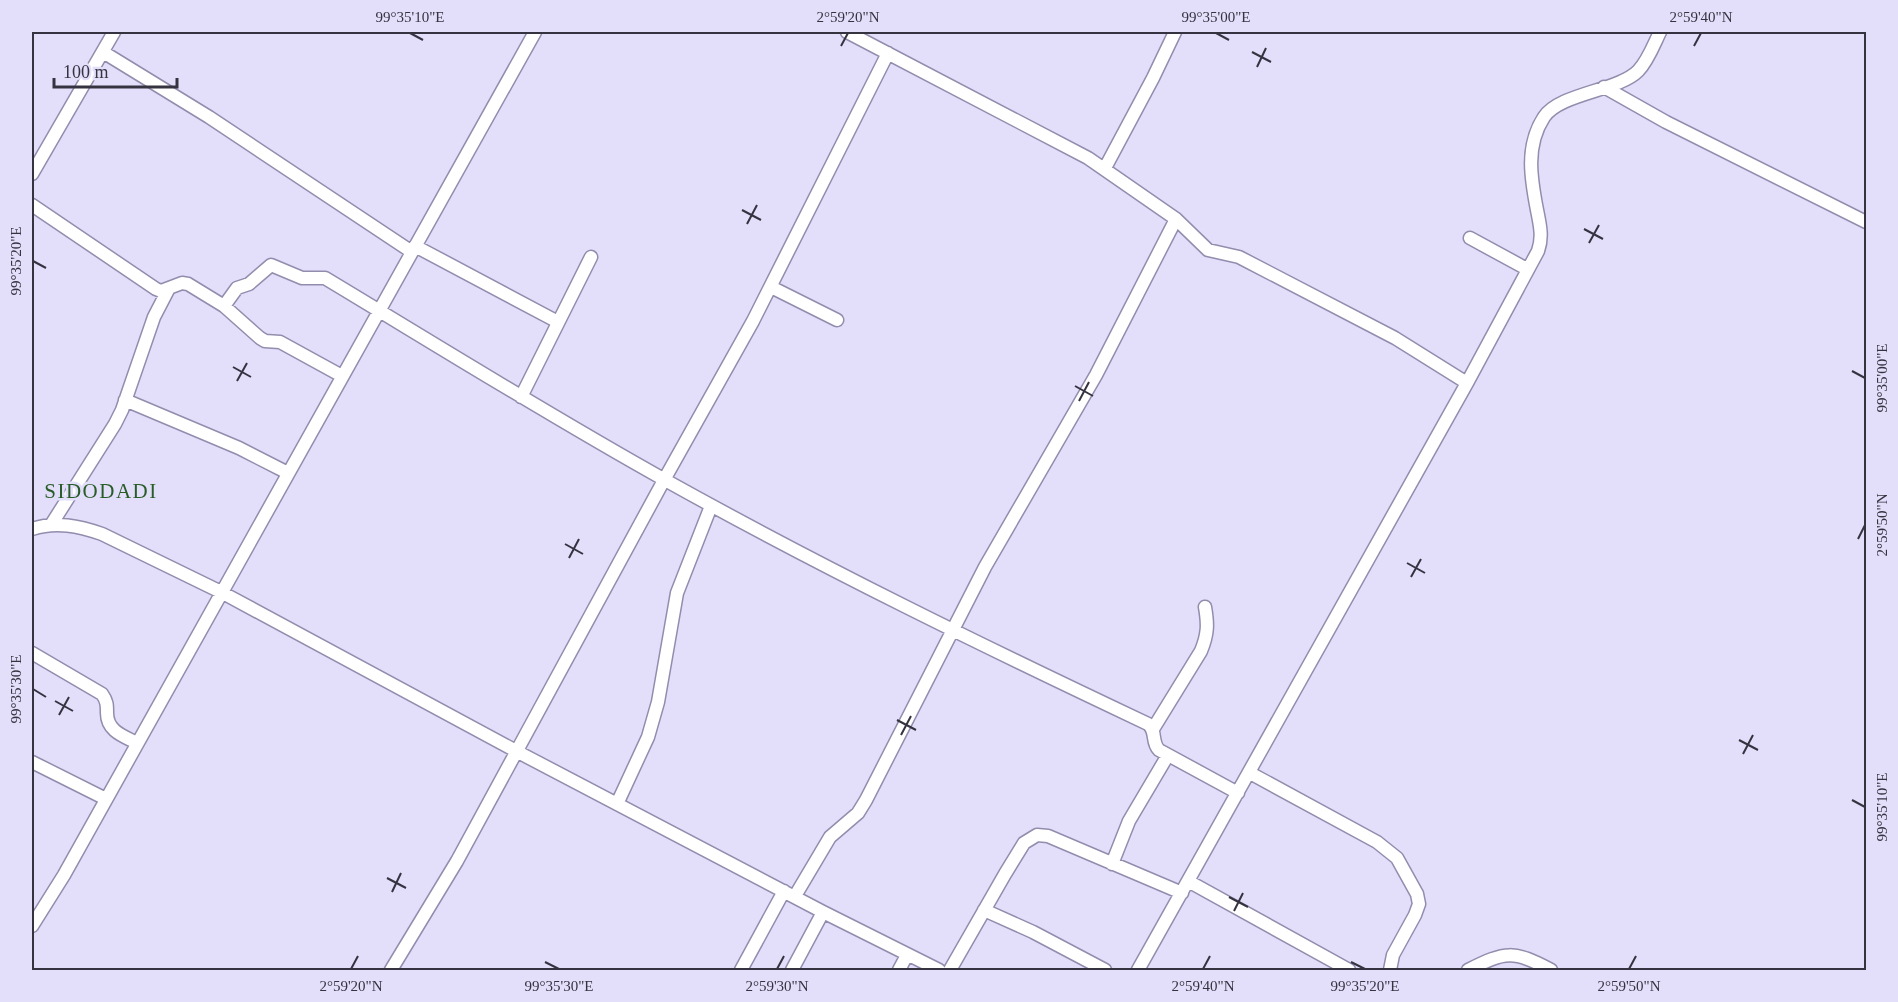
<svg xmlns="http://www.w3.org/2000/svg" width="1898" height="1002" viewBox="0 0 1898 1002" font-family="'Times New Roman',serif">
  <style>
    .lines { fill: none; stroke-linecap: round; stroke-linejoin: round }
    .minor-casing { stroke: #928dad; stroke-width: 15 }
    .minor { stroke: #fff; stroke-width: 12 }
    .ticks { fill: none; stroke: #363341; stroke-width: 2 }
    .labels { text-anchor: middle; stroke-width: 5; stroke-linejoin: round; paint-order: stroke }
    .quarter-label { font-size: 21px; letter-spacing: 1.5px; fill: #295d28; stroke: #e3defa }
    .neatline { fill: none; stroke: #363341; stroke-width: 2 }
    .ticks-label { font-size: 15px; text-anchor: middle; fill: #363341 }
  </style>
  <rect width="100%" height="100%" fill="#e3defa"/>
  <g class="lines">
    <defs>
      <path id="minor" d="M847,32L1088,158L1176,219L1208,250L1239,257L1395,338L1467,383
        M103,52L209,117L412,252
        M1604,87L1666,122L1866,222
        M1105,168L1153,78L1175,32
        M32,174L114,32
        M32,205L156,289L161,291L182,283L188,284L224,306L260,338L265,341L280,342L342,376
        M1470,238L1527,269
        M415,246L558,322
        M771,287L837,320
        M224,306L237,288L249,284L271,265L302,278H325C438,346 550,416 665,480C823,568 985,647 1148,724C1157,731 1151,742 1159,750L1238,793
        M521,397L591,257
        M125,400L239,448L288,473
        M51,525L115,424L122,410L154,317L168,290
        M32,529C56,521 79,526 102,534L221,592L516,751L823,912L939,970
        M32,653L102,694C107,701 107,705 107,713C107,731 123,736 137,743
        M1153,729L1201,651C1208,634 1208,624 1205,607
        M32,762L106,799
        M1250,773L1377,842L1397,858L1417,894L1419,904L1415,915L1393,955L1390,970
        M617,804L648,737L658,702L677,593L711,506
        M1112,864L1129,821L1168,755
        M1188,881L1349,970
        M795,896L830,837L858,813L866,800L985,567L1096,375L1176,219
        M984,910L1033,932L1105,970
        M32,926L64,875L535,32
        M391,970L457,861L664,480L753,321L888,53
        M741,970L784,891
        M792,970L823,912
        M899,970L907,955
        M950,970L1005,874L1024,843L1037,835L1048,836L1182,893
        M1138,970L1467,383L1538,251C1543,237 1540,225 1537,210C1531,179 1525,146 1544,117C1560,93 1618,91 1638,71C1648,61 1654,44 1660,32
        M1468,970C1506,951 1513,950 1551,970"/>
    </defs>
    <!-- minor casing -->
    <use href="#minor" class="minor-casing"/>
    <!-- minor -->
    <use href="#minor" class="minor"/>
  </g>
  <!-- ticks -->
  <path class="ticks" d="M410,33L423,40M1216,33L1229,40M841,46L848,33M1694,46L1701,33M1252,52L1271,62M1257,67L1266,48M742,210L761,220M747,224L757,205M1584,229L1603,239M1589,243L1599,225M33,261L46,268M233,367L251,377M1852,371L1865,378M237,381L247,363M1075,386L1093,396M1079,401L1089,382M1858,539L1865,525M565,544L583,554M569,558L579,539M1407,563L1425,573M1411,577L1421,559M33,689L46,697M55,701L73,711M59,715L69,697M897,720L916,730M901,735L911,716M1739,740L1758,750M1743,754L1753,735M1852,800L1865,807M387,878L406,888M392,892L401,873M1229,897L1248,907M1234,911L1243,893M545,962L559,969M1351,962L1365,969M351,969L358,956M777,969L784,956M1203,969L1210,956M1629,969L1636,956"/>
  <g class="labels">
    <!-- quarter labels -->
    <g class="quarter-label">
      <text x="101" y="498">SIDODADI</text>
    </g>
  </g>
  <!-- border -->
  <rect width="1898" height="1002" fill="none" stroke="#e3defa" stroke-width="66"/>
  <!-- scale -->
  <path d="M54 78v9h123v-9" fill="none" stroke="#363341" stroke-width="3"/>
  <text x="63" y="78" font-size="18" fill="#363341" stroke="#e3defa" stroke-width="4.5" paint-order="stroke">100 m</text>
  <rect x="33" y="33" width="1832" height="936" class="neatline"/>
  <g class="ticks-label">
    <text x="410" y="22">99°35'10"E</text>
    <text x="848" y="22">2°59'20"N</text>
    <text x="1216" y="22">99°35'00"E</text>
    <text x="1701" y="22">2°59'40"N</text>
    <text transform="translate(16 261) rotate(-90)" y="5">99°35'20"E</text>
    <text transform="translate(1882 378) rotate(-90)" y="5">99°35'00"E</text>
    <text transform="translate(1882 525) rotate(-90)" y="5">2°59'50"N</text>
    <text transform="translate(16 689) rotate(-90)" y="5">99°35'30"E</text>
    <text transform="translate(1882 807) rotate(-90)" y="5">99°35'10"E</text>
    <text x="351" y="991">2°59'20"N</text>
    <text x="559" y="991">99°35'30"E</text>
    <text x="777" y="991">2°59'30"N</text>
    <text x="1203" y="991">2°59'40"N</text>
    <text x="1365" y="991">99°35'20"E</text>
    <text x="1629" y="991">2°59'50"N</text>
  </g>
</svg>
